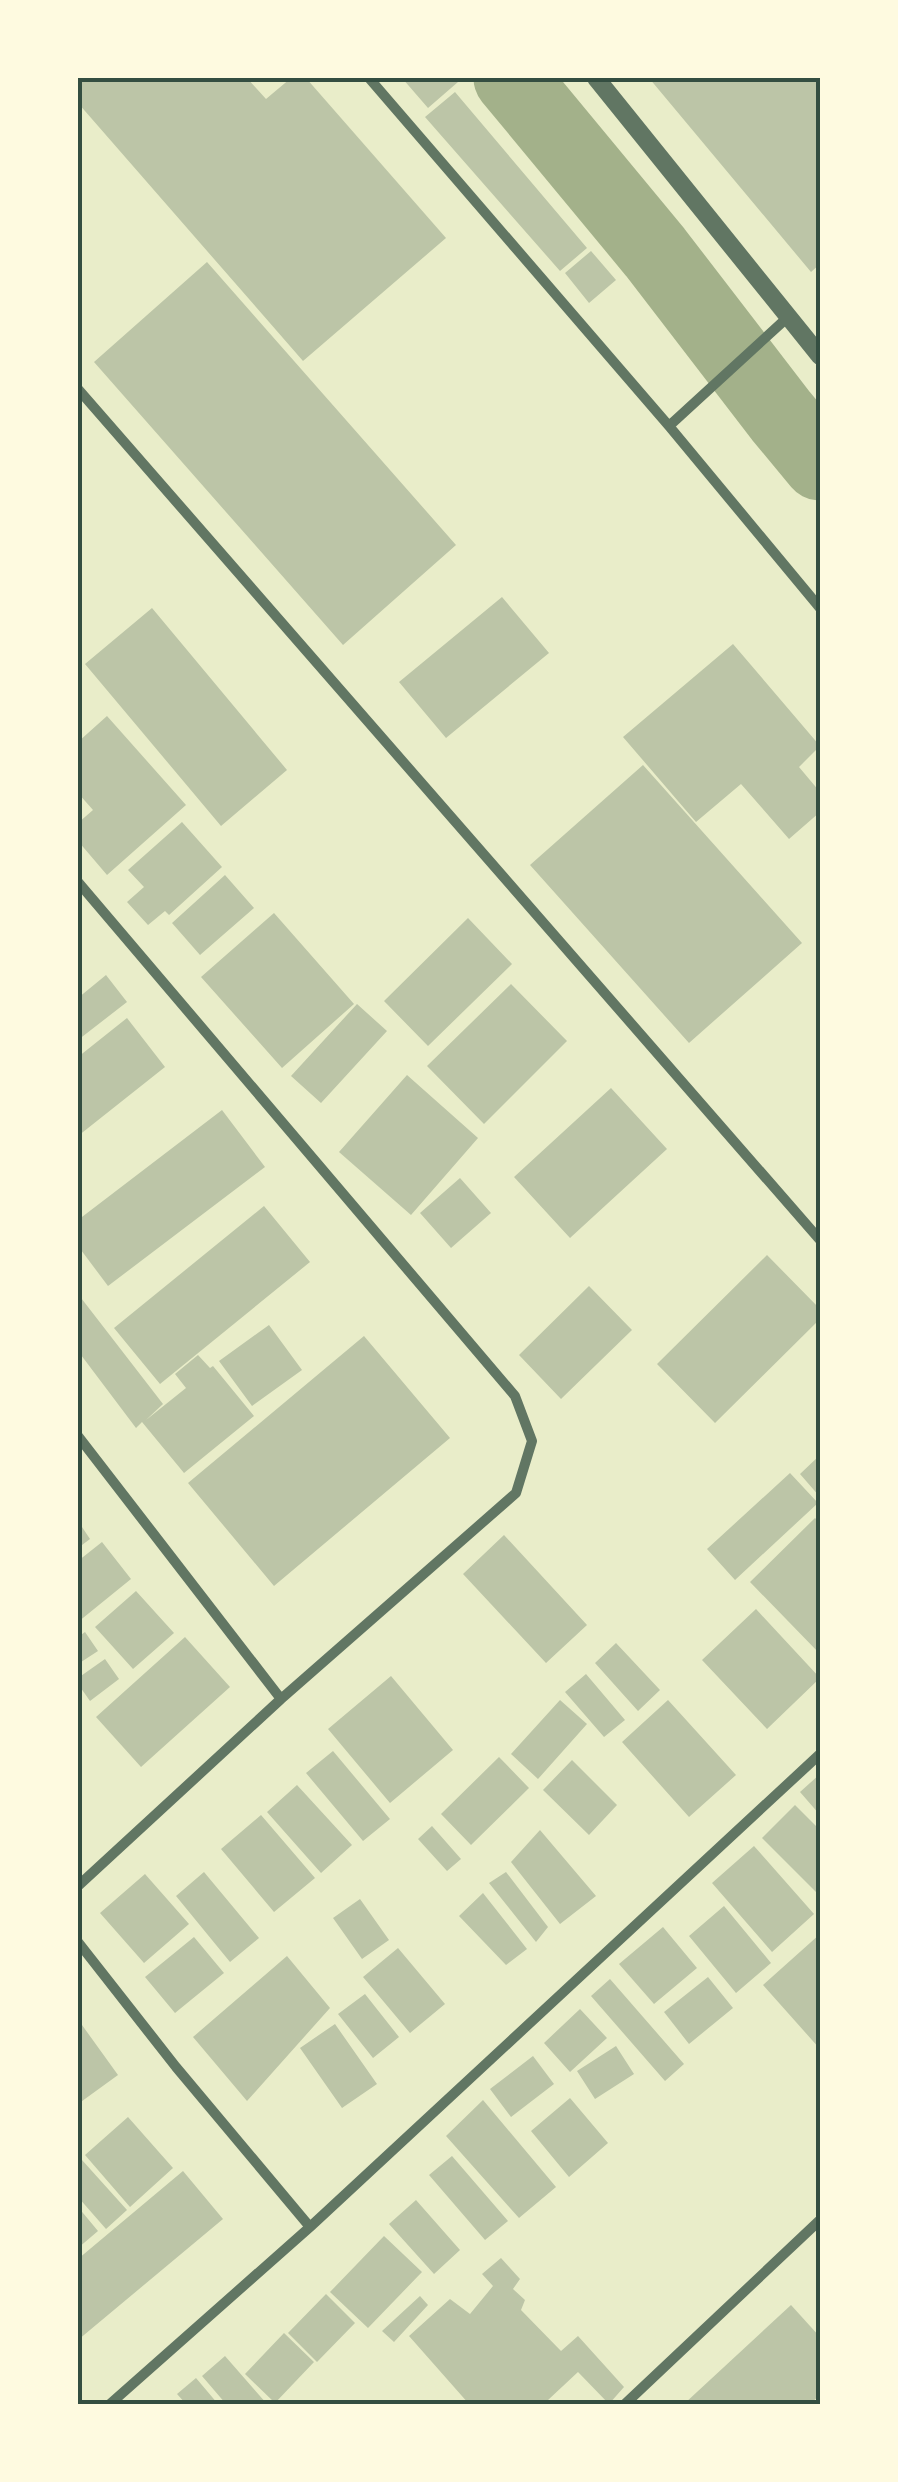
<svg xmlns="http://www.w3.org/2000/svg" width="898" height="2482" viewBox="0 0 898 2482" font-family="'IBM Plex Serif',serif">
  <style>
    .lines { fill: none; stroke-linecap: round; stroke-linejoin: round }
    .river { stroke: #a3b18a; stroke-width: 75 }
    .building { fill: #bcc5a7 }
    .minor { stroke: #617663; stroke-width: 10 }
    .tertiary { stroke: #617663; stroke-width: 18 }
    .neatline { fill: none; stroke: #344e41; stroke-width: 4 }
  </style>
  <rect width="100%" height="100%" fill="#e9edc9"/>
  <g class="lines">
    <!-- river -->
    <path class="river" d="M511,78L655,252L781,416L820,463"/>
  </g>
  <!-- building -->
  <path class="building" d="M78,78H247L266,99L291,78H306L446,238L303,361L78,103Z
    M402,78H455L458,82L428,108Z
    M649,78H820V264L811,272Z
    M455,92L587,248L560,271L425,117Z
    M591,251L616,280L589,303L565,273Z
    M207,262L456,545L343,645L94,362Z
    M502,597L549,653L446,738L399,682Z
    M152,608L287,770L221,826L85,664Z
    M733,644L820,746L799,767L820,792V812L789,839L741,784L696,822L623,737Z
    M107,716L186,805L107,875L78,841V823L93,810L78,793V742Z
    M643,765L802,943L689,1043L530,865Z
    M182,822L222,867L169,915L165,911L148,925L127,902L144,887L128,870Z
    M225,875L254,908L200,955L172,923Z
    M274,913L354,1004L282,1068L201,977Z
    M468,918L512,964L428,1046L384,1001Z
    M106,975L127,1002L78,1040V998Z
    M511,984L567,1041L484,1124L427,1066Z
    M357,1004L387,1031L321,1103L291,1076Z
    M127,1018L165,1067L78,1136V1057Z
    M407,1075L478,1138L411,1215L339,1152Z
    M611,1088L667,1149L570,1238L514,1177Z
    M222,1110L265,1167L108,1286L78,1246V1220Z
    M460,1178L491,1213L451,1248L420,1213Z
    M264,1206L310,1262L160,1384L114,1328Z
    M767,1255L820,1309V1319L715,1423L657,1364Z
    M589,1286L632,1330L561,1399L519,1355Z
    M78,1294L163,1404L146,1420L186,1388L175,1374L198,1355L210,1368L213,1366L254,1416L184,1473L142,1422L136,1428L78,1351Z
    M269,1325L302,1370L252,1406L219,1361Z
    M364,1336L450,1438L274,1586L188,1483Z
    M820,1455V1497L800,1474Z
    M790,1473L818,1503L735,1580L707,1549Z
    M815,1518L820,1523V1654L750,1582Z
    M78,1521L90,1539L78,1548Z
    M504,1535L587,1625L546,1663L463,1574Z
    M102,1542L131,1579L78,1622V1561Z
    M136,1591L174,1633L133,1669L95,1627Z
    M756,1609L820,1678L767,1729L702,1660Z
    M85,1632L98,1651L78,1664V1637Z
    M185,1637L230,1687L141,1767L96,1717Z
    M616,1643L660,1690L638,1711L595,1663Z
    M105,1659L119,1679L90,1701L78,1684V1678Z
    M586,1674L625,1720L604,1737L565,1692Z
    M391,1676L453,1750L390,1803L328,1729Z
    M560,1700L587,1724L538,1779L511,1754Z
    M668,1700L736,1775L689,1817L622,1742Z
    M333,1751L390,1819L363,1841L306,1773Z
    M499,1757L529,1788L471,1845L441,1814Z
    M572,1760L617,1805L589,1835L543,1790Z
    M820,1774V1815L800,1792Z
    M297,1785L352,1845L321,1873L267,1812Z
    M795,1805L820,1830V1896L762,1838Z
    M261,1815L315,1878L274,1912L221,1849Z
    M432,1826L461,1859L447,1871L418,1839Z
    M540,1830L596,1896L560,1924L511,1862Z
    M754,1846L814,1914L772,1952L712,1883Z
    M204,1872L259,1938L230,1962L176,1896Z
    M506,1872L548,1927L536,1942L489,1883Z
    M145,1874L189,1924L144,1963L100,1913Z
    M483,1893L527,1949L506,1965L459,1916Z
    M360,1899L389,1940L362,1959L333,1918Z
    M724,1906L771,1963L736,1993L689,1936Z
    M663,1927L697,1968L654,2004L619,1964Z
    M820,1934V2049L763,1985Z
    M194,1937L224,1973L175,2013L145,1977Z
    M398,1948L445,2004L410,2033L363,1977Z
    M287,1956L330,2008L247,2101L193,2037Z
    M708,1977L733,2008L689,2044L664,2012Z
    M610,1979L684,2064L665,2081L591,1996Z
    M365,1994L399,2037L373,2058L338,2014Z
    M580,2009L607,2038L570,2072L544,2043Z
    M335,2024L377,2084L342,2108L300,2048Z
    M82,2025L118,2075L78,2104V2028Z
    M616,2046L634,2074L595,2099L577,2071Z
    M533,2056L554,2084L511,2117L490,2089Z
    M570,2098L608,2143L569,2177L531,2131Z
    M483,2100L556,2187L519,2218L446,2136Z
    M128,2117L173,2168L130,2207L85,2155Z
    M452,2156L508,2221L485,2240L429,2175Z
    M82,2160L127,2210L106,2229L78,2197V2164Z
    M183,2171L223,2219L78,2340V2259Z
    M416,2200L460,2250L434,2274L389,2224Z
    M78,2207L98,2231L78,2248Z
    M384,2236L422,2272L368,2328L330,2292Z
    M501,2258L520,2279L513,2289L525,2300L521,2310L561,2351L578,2336L624,2387L609,2404L578,2372L548,2400L551,2404H469L409,2336L450,2299L470,2314L493,2286L482,2274Z
    M326,2294L355,2323L317,2362L288,2333Z
    M420,2296L428,2305L394,2342L382,2331Z
    M791,2305L820,2337V2395L810,2404H684Z
    M284,2333L314,2362L275,2403L245,2374Z
    M225,2356L267,2404H226L202,2376Z
    M196,2378L218,2404H186L177,2394Z"/>
  <g class="lines">
    <!-- minor -->
    <path class="minor" d="M369,78L669,426L820,608
      M78,389L820,1240
      M669,426L788,317
      M78,882L515,1396L532,1441L516,1493L281,1699L78,1886
      M78,1436L281,1699
      M78,1942L176,2067L310,2227
      M110,2404L310,2227L820,1754
      M625,2404L820,2220"/>
    <!-- tertiary -->
    <path class="tertiary" d="M596,78L820,356"/>
  </g>
  <!-- border -->
  <rect width="898" height="2482" fill="none" stroke="#fefae0" stroke-width="160"/>
  <rect x="80" y="80" width="738" height="2322" class="neatline"/>
</svg>
